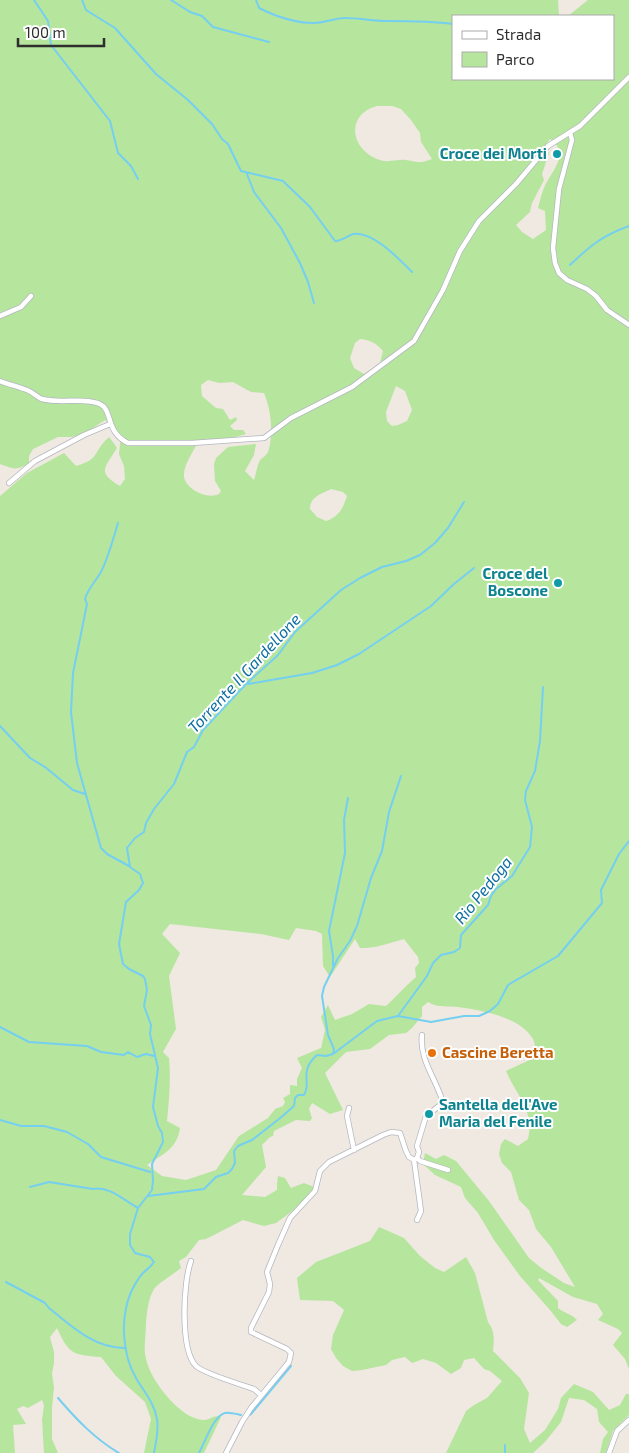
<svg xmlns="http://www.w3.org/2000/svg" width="629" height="1453" viewBox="0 0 629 1453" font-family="'Exo 2',sans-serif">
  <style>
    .green { fill: #b6e59e; fill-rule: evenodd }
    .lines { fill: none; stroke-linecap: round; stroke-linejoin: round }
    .stream { stroke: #75cff0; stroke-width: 2 }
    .street-casing { stroke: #b4b7c1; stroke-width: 6 }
    .street { stroke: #fff; stroke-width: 4.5 }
    .culture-dot { fill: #0f9aa8; stroke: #fff; stroke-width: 2 }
    .food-dot { fill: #e8710a; stroke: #fff; stroke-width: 2 }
    .labels { text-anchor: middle; stroke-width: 4; stroke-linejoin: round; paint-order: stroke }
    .culture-label { font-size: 15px; font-weight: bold; fill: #0d838f; stroke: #fff; text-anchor: end }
    .food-label { font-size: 15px; font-weight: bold; fill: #c56008; stroke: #fff; text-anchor: start }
    .water-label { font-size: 16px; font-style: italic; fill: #0d6fa3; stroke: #fff }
  </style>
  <rect width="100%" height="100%" fill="#efe9e1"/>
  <!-- green -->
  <path class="green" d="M0,0H558L559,16H453V79H613V16H568L588,0H629V1369L625,1359L613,1345L622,1333L618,1329L598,1320L603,1314L597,1304L573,1297L539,1278L538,1280L558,1301V1308C564,1313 572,1314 577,1320L567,1327L561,1324L550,1310L520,1276L494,1240L478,1213L465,1198L461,1187L435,1175L423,1164L425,1153L436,1159L444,1155L456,1161L489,1201L529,1258L540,1267L564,1283L575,1287L551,1247L536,1229L529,1210L519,1200L511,1172L502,1163L499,1154L501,1144L505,1139L518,1146L528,1139C535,1110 516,1095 506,1071L534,1058C535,1052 536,1045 533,1039C521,1017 480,1010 458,1007C447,1006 438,1008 428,1002L422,1007V1016L412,1028L406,1033L389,1035L370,1049L346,1052L325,1073L343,1110L330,1114L312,1103L309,1109L312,1118L310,1121L296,1120L274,1131L273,1136L270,1137L262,1145L266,1167L242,1195L265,1197L277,1190V1184L278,1176L285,1178L291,1188L304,1183L314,1187L302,1204L276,1223L264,1226L243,1220L206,1239L199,1240L186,1257L179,1261L181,1268C175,1273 157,1284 154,1289C148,1299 147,1312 146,1323C146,1333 144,1344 145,1353C147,1375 170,1404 188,1415C192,1417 199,1420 203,1420C210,1420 214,1414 221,1417L204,1453H144L151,1419L145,1402L116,1376L101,1357C72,1355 69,1354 57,1328L50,1337L54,1352V1363L52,1374L54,1387L52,1408V1439L58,1453H44L42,1420L44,1405L42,1400L28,1408L23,1406L17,1409L26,1424L13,1425L15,1453H0V496L27,473L64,453L76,466C101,459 92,452 109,437L113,442L117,448C105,468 96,472 120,486L125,479L124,466L119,454L121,435L105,420L84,434L72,437H58L33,449L29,456V463C16,471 14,469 0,464ZM377,106H392L401,109L411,120L420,133L421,142L432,159C418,164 420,162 406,160C397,159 389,163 380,160C351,151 344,115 377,106ZM550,139C572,154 550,172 544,188C541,195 540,201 538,208L545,211L546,230L533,239L522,232L516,225L530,212L532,203L544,180L542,174L549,153L545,146ZM360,339C371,340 376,343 383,351L380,363L364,374L354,368L350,358L355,343ZM208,380L219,383L233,382L251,392L264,393C271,409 274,435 268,452C266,456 263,457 260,460C257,466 256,474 254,480L245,471L254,455L256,444L228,447L216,458L214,464L215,481L221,491L219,494C207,500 186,489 184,477C183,465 193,453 197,443L228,439L246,434L243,430H234L230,426L237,420L236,417L230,420L223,409L216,408L202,396L201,385ZM396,386L405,391L412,410L407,421L398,425L392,426L387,421L386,412ZM331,489L343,492L347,496C343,508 339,517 326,521L317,517L310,509C310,497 321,494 331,489ZM170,924L261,934L289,940L296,928L316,931L322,934L323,966L330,977L355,939L360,948C374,949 389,943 404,939L418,957L419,963L415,968L416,977C405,986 397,996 386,1006L369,1004L352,1014L335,1020L328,1005L321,1017L325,1030L321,1048L297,1058L302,1068L297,1079V1086L290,1085V1094L283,1098L285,1102L283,1106L275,1109L268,1118L239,1136L216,1170L186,1180L162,1176L147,1165C163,1154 177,1149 180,1128L167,1121C169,1100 171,1079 169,1058L163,1052L176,1029L169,976L180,953L162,934Z
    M379,1227L404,1238L420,1256L435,1268L444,1272L466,1257L475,1273L488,1322C495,1331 494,1340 493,1351L520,1378L529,1393L524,1429L530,1443L545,1430L558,1409L561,1398L574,1384L593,1392L609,1410L620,1405L626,1394H629V1415L613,1431L606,1453H600L603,1439L608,1432L599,1422L597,1409L584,1400L569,1398L561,1422L545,1442L533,1453H446L466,1411L474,1405L487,1398L502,1381L490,1371L484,1369L474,1358L464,1360L461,1368L451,1374L436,1363L423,1359L412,1363L405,1357L392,1360L386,1365L362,1370L352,1371L343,1366L336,1358L331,1349L333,1335L344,1310L333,1301L300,1300L297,1278L316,1262L370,1241Z"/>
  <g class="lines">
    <!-- stream -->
    <path class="stream" d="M34,0L48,21L51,45L110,121L118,153L131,166L138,179
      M82,0L86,10L115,28L156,74L188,100L212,124L222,139L228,144L241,171L283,181L310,207L335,241C343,241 347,236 353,234C373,231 399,259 412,272
      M171,0L190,12L202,16L213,27L269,42
      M256,0L259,8C275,16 296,23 314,23C325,23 334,18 345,18C359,18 373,21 387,21C410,21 431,21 453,24
      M247,174L254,192L281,228L300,263L308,282L314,303
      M570,265C591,245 602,236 629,226
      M118,523C113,539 109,556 101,572C96,581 88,588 85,599L87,604L73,673L71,712L77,763L101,848L107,854L129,866
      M248,684L312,673L337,665L359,654L431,606L454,584L474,568
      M0,726L30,758L45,767L73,790L85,794
      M333,966V956L329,931L345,853L344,820L348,798
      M398,1016L431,1022L464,1016H479L490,1011L498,1004L508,985L558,956L602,903L601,890L619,854L629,841
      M0,1027L29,1042L87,1046L101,1052L124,1055L128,1052L137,1057L146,1054L154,1056
      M333,1054L334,1049L328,1035L322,996L324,987L338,958L350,941L357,926L371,878L382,851L389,812L401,776
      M0,1120L21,1126H44L67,1132L88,1144L101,1157L150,1172
      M30,1187L49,1182L93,1189C108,1185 125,1201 138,1208
      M148,1196L204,1189L216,1177L228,1173L232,1169L235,1163L234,1151L238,1146L252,1140L279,1119L294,1106L295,1098L298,1095H304C312,1082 298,1072 317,1055L326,1056L333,1054L377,1021L398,1016L427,976L433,963L441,955L454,952L460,948L461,935L488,905L491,896L496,889L512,876L530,847L532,827L525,800L526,791L535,771L540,741L543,687
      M6,1282L45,1303L49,1308C71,1326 95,1349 126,1348
      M58,1398C76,1419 95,1439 119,1453
      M247,1416L251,1414L291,1366
      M505,1445V1453
      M154,1453C156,1442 159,1430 157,1419C154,1402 144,1392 136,1378C122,1354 120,1318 131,1292C134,1286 138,1278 143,1273C147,1269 151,1267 154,1262L150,1257L135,1253L130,1245V1234L138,1208L152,1190L153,1180L152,1164L163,1142L162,1133L158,1126L153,1107L158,1068L150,1034L151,1025L144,1006L147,990L145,979L143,976L129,969L123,964L119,944L126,902L139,890L143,883L140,874L130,867L127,848L135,838L144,832L146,823L154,809L174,784L187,752L194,747L203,730L246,684L278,655L295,632L341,590L360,578L382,567L406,561L420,555L435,543L448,528L464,502
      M199,1453C204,1444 214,1415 225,1413C229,1412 236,1414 241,1415"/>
    <defs>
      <path id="street" d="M570,133L572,140L559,189L553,248L555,263L559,273L567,280L587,289L596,296L607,310L629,325
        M0,316L21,307L31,296
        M0,381C10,385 20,387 29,391C34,393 38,398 42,399C60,404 85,397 100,404C113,410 105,432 128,443H192L264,438L291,418L352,387L414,341L443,290L460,251L479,221L516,184L548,146L580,126L629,77
        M9,483L35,461L84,435L110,424
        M349,1108L347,1116L354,1150
        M417,1158L420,1161L448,1170
        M414,1160L421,1211L417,1220
        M191,1261C183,1282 180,1350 196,1366C203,1373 242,1385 254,1389L261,1395
        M226,1453L242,1422L251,1408L289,1362L291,1353L287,1349L251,1332V1328L269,1292L270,1284L267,1272L278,1245L290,1218L315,1191L320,1171L329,1162L383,1135L391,1132L400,1133L406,1151L409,1157L414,1160L417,1158L419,1152L417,1146L426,1116L443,1103C437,1080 419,1060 422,1035
        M609,1453L617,1431L629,1420"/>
    </defs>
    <!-- street casing -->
    <use href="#street" class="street-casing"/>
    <!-- street -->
    <use href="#street" class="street"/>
  </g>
  <!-- markers -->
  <g class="culture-dot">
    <circle cx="557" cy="154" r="5"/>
    <circle cx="558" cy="583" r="5"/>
    <circle cx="429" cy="1114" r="5"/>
  </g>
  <circle class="food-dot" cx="432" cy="1053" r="5"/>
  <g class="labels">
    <!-- culture labels -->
    <g class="culture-label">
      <text x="547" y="159">Croce dei Morti</text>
      <text x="548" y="579">Croce del<tspan x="548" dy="17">Boscone</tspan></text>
      <text x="439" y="1110" text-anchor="start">Santella dell'Ave<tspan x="439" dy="17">Maria del Fenile</tspan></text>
    </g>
    <!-- food labels -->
    <g class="food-label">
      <text x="442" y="1058">Cascine Beretta</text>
    </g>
    <!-- water labels -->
    <g class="water-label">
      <text transform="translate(244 673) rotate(-47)" y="6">Torrente Il Gardellone</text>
      <text transform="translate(483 890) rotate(-51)" y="6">Rio Pedoga</text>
    </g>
  </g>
  <!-- legend -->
  <rect x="452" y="15" width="162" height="65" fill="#ffffff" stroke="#ababab"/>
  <rect x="462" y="31" width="25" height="8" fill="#ffffff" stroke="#ababab"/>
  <text x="496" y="40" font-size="15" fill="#2e2e2e">Strada</text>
  <rect x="462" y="52" width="25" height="15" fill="#b6e59e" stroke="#ababab"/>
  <text x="496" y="65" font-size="15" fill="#2e2e2e">Parco</text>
  <!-- scale -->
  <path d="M18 38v8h86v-8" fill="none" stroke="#2e2e2e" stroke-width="2.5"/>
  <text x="25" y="38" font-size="15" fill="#2e2e2e" stroke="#ffffff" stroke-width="4" paint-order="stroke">100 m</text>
</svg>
